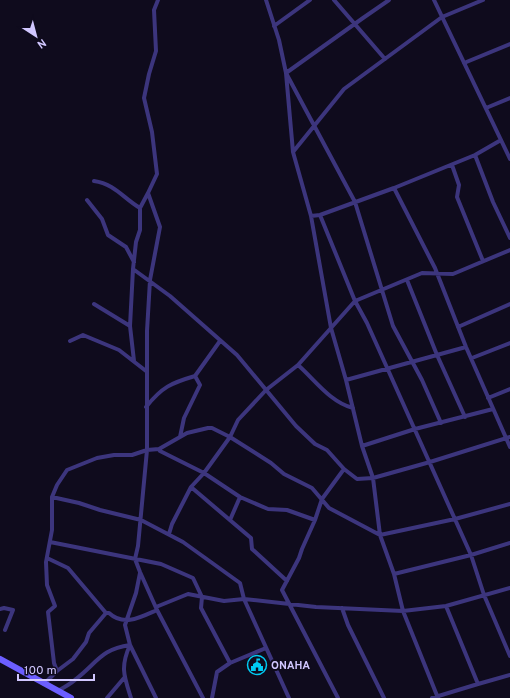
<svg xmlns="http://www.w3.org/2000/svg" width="510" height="698" viewBox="0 0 510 698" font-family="Overpass,sans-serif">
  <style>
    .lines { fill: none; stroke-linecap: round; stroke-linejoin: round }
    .street { stroke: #3c357d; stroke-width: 4 }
    .secondary { stroke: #6c5eff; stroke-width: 6 }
    .labels { text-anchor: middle; stroke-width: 4; stroke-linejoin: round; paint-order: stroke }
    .poi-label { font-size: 11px; font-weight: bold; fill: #d1c7ff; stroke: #0f0b1d; text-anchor: start }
  </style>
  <rect width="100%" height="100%" fill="#0f0b1d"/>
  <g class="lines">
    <!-- street -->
    <path class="street" d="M158,0L154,10L156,51L149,74L144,98L152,132L157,174L148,193L160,227L150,280L147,331V450L138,546L135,559L140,572L157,610L203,698
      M266,0L279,40L286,73L355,202L393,326L422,380L441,423
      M334,0L385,59
      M389,0L363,18L286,73L293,152L311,216L331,328L346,380L362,446L373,478L380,535L394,574L403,611L438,698
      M434,0L510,159
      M274,26L310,0
      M464,63L510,44
      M486,108L510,98
      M293,152L344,89L442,17L483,0
      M475,155L493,202L510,238
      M452,165L459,185L457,197L483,261
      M94,181C115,184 123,198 140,208
      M394,188L435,268L466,347L510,447
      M87,200L102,219L108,235L126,247L134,262
      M320,215L355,301L367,323L471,555L484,595L510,656
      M311,216L320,215L394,188L475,155L501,140
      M133,269L170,296L237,355L296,426L315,444L327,450L344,469L357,479L373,478L430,462L510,437
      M407,280L437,355L465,417
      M94,304L130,326
      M458,327L510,304
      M70,341L83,335L119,350L146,371
      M472,358L510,343
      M134,361L130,326L133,269L136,242L140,230V208L148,193
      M298,365C315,380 330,402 353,408
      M346,380L466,347
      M488,398L510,389
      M146,407C162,387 171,383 195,376
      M180,437L187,433L208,428H212L230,437L271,463L284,474L312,488L329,508L380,535L455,519L510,504
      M362,446L415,429L493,409
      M159,449L160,451L204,473L240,497L268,509L287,510L315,520
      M191,487L251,538L252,549L287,581
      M52,497L57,485L67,470L97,458L114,455H132L147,450L159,449L180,437L184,418L200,385L195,376L220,341
      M230,520L240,497
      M169,534L172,524L191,487L204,473L230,437L238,420L266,390L298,365L355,301L422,273L453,274L510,250
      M50,542L161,564L193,578L202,597L201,608L230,663
      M47,558L68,568L106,613
      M140,573L136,593L125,625L130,645L156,698
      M394,574L471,555L510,543
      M446,606L478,684
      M156,607L188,594L224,601L244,599L316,607L403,611L446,606L510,588
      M342,608L348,625L384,698
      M0,609L4,608L13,610L5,630
      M130,645C120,667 124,676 131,698
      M57,671L54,663L48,612L55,606L47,585L46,562L52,530V497L79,503L100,510L141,520L183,542L240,583L244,599L289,698
      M44,684L57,671L73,659L86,642L89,633L106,613H109C124,627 141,617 157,610
      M58,691C64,687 71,684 76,679C97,663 101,649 130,645
      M107,698L124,678
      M212,698L217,672L230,663L266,648
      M338,698L282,590L299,558L302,549L315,520L322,499L344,469
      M432,698L478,684L510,675"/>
    <!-- secondary -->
    <path class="secondary" d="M0,659L71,698"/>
  </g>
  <!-- icons -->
  <defs>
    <symbol id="civic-ring" viewBox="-11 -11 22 22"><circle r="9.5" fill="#0f0b1d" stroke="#00caf2" stroke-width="1.5"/><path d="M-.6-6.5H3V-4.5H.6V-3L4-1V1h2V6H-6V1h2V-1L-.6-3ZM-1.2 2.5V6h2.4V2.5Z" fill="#00caf2"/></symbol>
  </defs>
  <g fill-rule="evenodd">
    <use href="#civic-ring" x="246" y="654" width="22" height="22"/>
  </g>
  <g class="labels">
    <!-- poi labels -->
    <g class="poi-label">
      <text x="271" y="669">ONAHA</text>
    </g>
  </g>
  <!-- north arrow -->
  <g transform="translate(36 36) rotate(144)" stroke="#0f0b1d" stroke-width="3" paint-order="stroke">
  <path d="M0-3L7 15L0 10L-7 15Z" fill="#d1c7ff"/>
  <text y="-6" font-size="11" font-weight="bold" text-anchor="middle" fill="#d1c7ff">N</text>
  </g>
  <!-- scale -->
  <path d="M18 674v6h76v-6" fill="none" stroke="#d1c7ff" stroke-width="2"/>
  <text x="24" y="674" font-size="12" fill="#d1c7ff" stroke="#0f0b1d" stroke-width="3" paint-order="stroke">100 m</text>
</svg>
